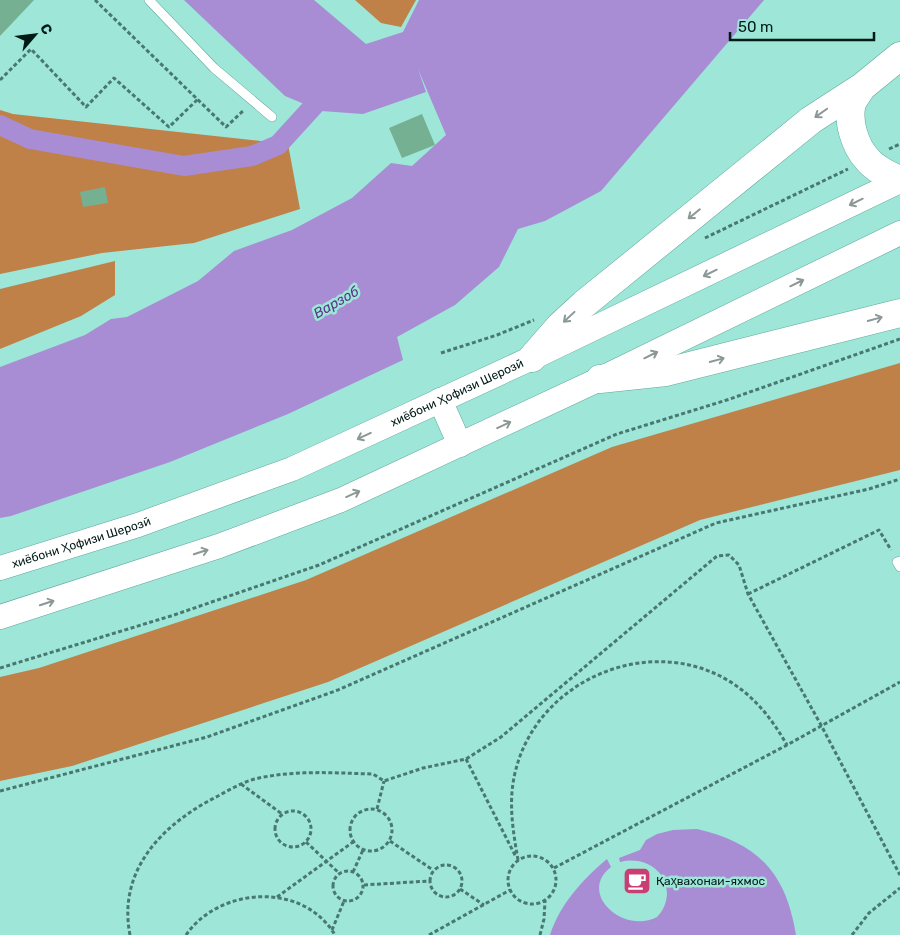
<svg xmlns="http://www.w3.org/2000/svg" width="900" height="935" viewBox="0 0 900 935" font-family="Rubik,sans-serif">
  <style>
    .forest { fill: #bf8148 }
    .water { fill: #a88dd4 }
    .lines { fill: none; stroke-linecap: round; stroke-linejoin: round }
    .canal { stroke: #a88dd4; stroke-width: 20 }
    .building { fill: #75b092 }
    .service-casing { stroke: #5fa79b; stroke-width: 10 }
    .secondary-casing { stroke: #5fa79b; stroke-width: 25 }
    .trunk-casing { stroke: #5fa79b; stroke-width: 29 }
    .path { stroke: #497870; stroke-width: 3; stroke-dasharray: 4 2.5; stroke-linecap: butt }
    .service { stroke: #fff; stroke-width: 9 }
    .secondary { stroke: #fff; stroke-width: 24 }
    .trunk { stroke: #fff; stroke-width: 28 }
    .oneway { stroke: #8c9896 }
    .labels { text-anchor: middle; stroke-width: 5; stroke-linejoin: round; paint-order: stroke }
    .street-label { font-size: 12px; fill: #001a16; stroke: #9de6d8 }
    .poi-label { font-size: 12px; fill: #001a16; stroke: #9de6d8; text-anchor: start }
    .water-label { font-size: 14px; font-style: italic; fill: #5b368a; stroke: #9de6d8 }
  </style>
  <rect width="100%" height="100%" fill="#9de6d8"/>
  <!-- forest -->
  <path class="forest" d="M355,0H416L401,27L381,23Z
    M0,110L13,114L288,144L300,209L194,243L102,253L0,274Z
    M115,261V295L81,316L0,349V289Z
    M900,363V470L700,520L328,682L72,766L0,781V677L39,668L306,580L612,447Z"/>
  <!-- water -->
  <path class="water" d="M184,0H314L366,44L403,32L419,0H764L601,191L545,221L518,229L499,267L455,305L397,337L403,360L288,414L170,462L11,516L0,518V367L85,335L111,319L127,317L198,281L234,251L292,230L352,198L391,163L412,166L446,135L418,69L426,92L363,114L321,111L285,96Z
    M697,829C758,843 786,873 796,935H550C560,904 583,879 607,859L611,867C577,893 623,935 657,917C663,911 667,902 667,893C666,869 643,856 620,862L619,858L640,850L646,840L657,834L673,830Z"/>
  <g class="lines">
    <!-- canal -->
    <path class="canal" d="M0,125L30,139L184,166L252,156L278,145L330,88"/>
  </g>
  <!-- building -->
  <path class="building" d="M0,0H34L0,36Z
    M422,114L435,145L402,158L389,128Z
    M105,187L108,203L83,207L80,192Z"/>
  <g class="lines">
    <defs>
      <path id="service" d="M149,0L214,68L272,117
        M900,561L897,562L900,567"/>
      <g id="secondary">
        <path d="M440,400L460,445"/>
        <path id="s1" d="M0,568L138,525L292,469L532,358L900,181"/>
        <path d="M0,617L219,546L341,500L600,379L900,233"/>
      </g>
      <path id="trunk" d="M862,87C859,92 854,98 852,103C847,121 855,146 867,159C875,169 888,175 900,180
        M532,358L560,326L584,304L811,120L862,87L900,56
        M600,379L666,372L900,313"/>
    </defs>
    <!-- service casing -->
    <use href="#service" class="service-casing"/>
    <!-- secondary casing -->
    <use href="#secondary" class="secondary-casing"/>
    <!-- trunk casing -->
    <use href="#trunk" class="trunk-casing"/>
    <!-- path -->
    <path class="path" d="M95,0L226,127L243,111
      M0,80L31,49L86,107L114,78L169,127L198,99
      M889,149L900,144
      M705,238L848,169
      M441,353L497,335L534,320
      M748,594L879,530L891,550
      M0,668L174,615L319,565L617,434L730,399L900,339
      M466,759L516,857
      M241,784L282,814
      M0,791L207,737L338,690L716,523L869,489L900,479
      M350 830a21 21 0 1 1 42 0a21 21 0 1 1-42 0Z
      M377,809L384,781
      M275 829a18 18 0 1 1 36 0a18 18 0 1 1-36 0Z
      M390,841L433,870
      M306,842L340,874
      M508 880a24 24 0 1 1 48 0a24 24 0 1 1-48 0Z
      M518,860C513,831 508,802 515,773C536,681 648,632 729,681C755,697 772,719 787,745
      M430 881a16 16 0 1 1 32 0a16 16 0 1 1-32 0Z
      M554,868L787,745L900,682
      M333 886a15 15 0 1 1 30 0a15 15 0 1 1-30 0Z
      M353,872L363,850
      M364,885L429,881
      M460,889L484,905
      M277,897L353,842
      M332,930L344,901
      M130,935C117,869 164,823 218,796C231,789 244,781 259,778C297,770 334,773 373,774L384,781L423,768L466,759L501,737L717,556L729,555L739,565L748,594L821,725L900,875
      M186,935C219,887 303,881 335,935
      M429,935L510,890
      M540,935L544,919L545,901
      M852,935L869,913L900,888"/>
    <!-- service -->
    <use href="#service" class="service"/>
    <!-- secondary -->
    <use href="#secondary" class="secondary"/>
    <!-- trunk -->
    <use href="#trunk" class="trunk"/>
  </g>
  <!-- one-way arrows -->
  <defs><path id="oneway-shaft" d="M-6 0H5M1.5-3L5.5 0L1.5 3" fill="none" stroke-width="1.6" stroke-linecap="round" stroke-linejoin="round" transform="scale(1.25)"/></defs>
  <g class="oneway">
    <use href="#oneway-shaft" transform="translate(821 113) rotate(145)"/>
    <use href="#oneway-shaft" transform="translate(856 202) rotate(154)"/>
    <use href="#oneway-shaft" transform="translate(694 214) rotate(141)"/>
    <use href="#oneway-shaft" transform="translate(710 273) rotate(154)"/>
    <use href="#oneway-shaft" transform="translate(797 283) rotate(-26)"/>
    <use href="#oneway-shaft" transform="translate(569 317) rotate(137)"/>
    <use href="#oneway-shaft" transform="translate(875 319) rotate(-15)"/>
    <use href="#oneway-shaft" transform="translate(651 355) rotate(-26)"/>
    <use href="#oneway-shaft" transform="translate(717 360) rotate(-15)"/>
    <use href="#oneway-shaft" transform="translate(504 425) rotate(-25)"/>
    <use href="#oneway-shaft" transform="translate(364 436) rotate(155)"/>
    <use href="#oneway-shaft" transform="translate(353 494) rotate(-24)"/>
    <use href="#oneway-shaft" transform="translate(201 552) rotate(-18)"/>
    <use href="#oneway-shaft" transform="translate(47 603) rotate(-18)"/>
  </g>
  <!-- icons -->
  <defs>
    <symbol id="cafe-square" viewBox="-11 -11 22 22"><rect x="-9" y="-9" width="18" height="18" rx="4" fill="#c93e73" stroke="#9de6d8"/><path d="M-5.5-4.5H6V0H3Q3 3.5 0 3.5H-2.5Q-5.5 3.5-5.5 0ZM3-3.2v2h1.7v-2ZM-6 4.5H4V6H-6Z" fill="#fff"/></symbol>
  </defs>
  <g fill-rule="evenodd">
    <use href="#cafe-square" x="621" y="865" width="32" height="32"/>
  </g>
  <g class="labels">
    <!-- street labels -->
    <g class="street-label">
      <text dy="4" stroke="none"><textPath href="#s1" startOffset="490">хиёбони Ҳофизи Шерозӣ</textPath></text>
      <text dy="4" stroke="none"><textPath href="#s1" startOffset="85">хиёбони Ҳофизи Шерозӣ</textPath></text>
    </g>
    <!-- poi labels -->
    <g class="poi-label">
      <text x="656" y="885">Қаҳвахонаи-яхмос</text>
    </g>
    <!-- water labels -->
    <g class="water-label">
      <text transform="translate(336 302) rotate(-30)" y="5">Варзоб</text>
    </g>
  </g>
  <!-- north arrow -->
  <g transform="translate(35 35) rotate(62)" stroke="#9de6d8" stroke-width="4" paint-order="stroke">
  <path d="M0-4L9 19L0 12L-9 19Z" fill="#001a16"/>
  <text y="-8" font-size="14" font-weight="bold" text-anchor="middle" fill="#001a16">С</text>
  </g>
  <!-- scale -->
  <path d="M730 32v8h144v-8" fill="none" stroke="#001a16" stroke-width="2.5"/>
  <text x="738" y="32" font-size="15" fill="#001a16" stroke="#9de6d8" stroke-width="4" paint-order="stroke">50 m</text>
</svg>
